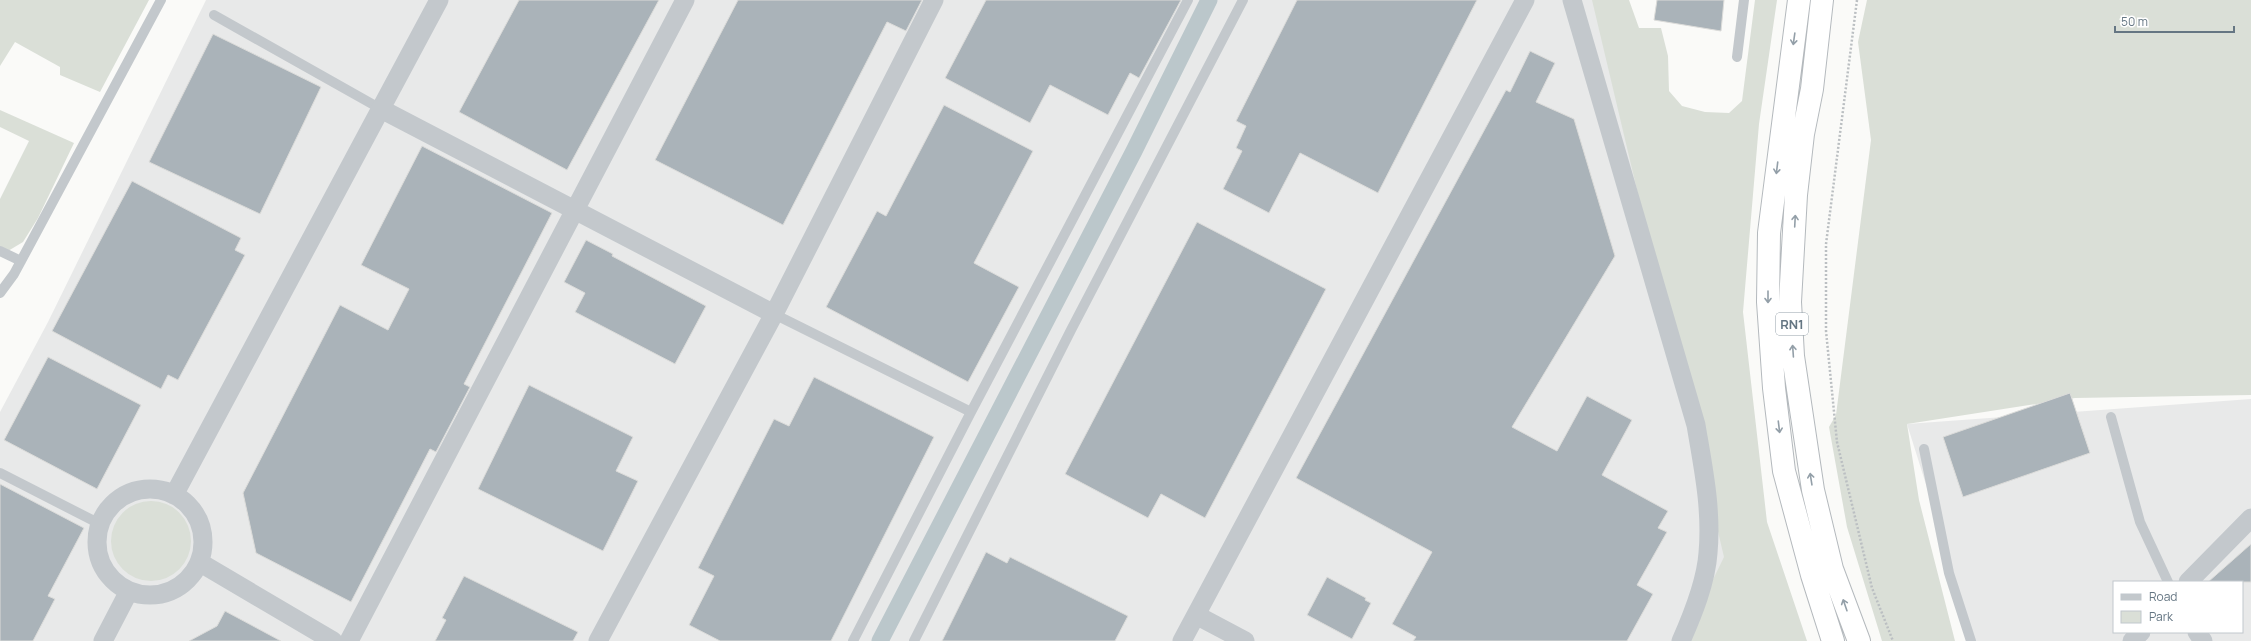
<svg xmlns="http://www.w3.org/2000/svg" width="2251" height="641" viewBox="0 0 2251 641" font-family="Manrope,sans-serif">
  <style>
    .built { fill: #e8e9e9; fill-rule: evenodd }
    .green { fill: #dadfd7 }
    .lines { fill: none; stroke-linecap: round; stroke-linejoin: round }
    .canal { stroke: #bbc7cb; stroke-width: 17 }
    .building { fill: #aab3b9; stroke: #dcdcda }
    .trunk-casing { stroke: #b4b9bd; stroke-width: 24 }
    .path { stroke: #bbbfc2; stroke-width: 2.5; stroke-dasharray: 2 2; stroke-linecap: butt }
    .service { stroke: #c3c8cc; stroke-width: 10 }
    .minor { stroke: #c3c8cc; stroke-width: 19 }
    .trunk { stroke: #fff; stroke-width: 22 }
    .oneway { stroke: #939fa8 }
    .labels { text-anchor: middle; stroke-width: 4; stroke-linejoin: round; paint-order: stroke }
    .shield { fill: #fff; stroke: #939fa8; stroke-width: 1 }
    .shield-label { font-size: 13px; font-weight: bold; fill: #657683 }
  </style>
  <rect width="100%" height="100%" fill="#fafaf8"/>
  <!-- built -->
  <path class="built" d="M206,0H1607L1761,641H0V412L48,322Z
    M2251,399V641H1975L1907,424ZM2114,582H2242V632H2114Z"/>
  <!-- green -->
  <path class="green" d="M0,0H149L100,92L60,75V67L15,42L0,66Z
    M1592,0H1629L1639,28H1661L1668,56L1669,91L1682,106L1705,112L1729,113L1742,101L1755,0H1777L1759,124L1743,312L1767,522L1807,641H1683L1724,557Z
    M1867,0H2251V395L2075,398L1907,424L1919,500L1955,641H1882L1847,527L1829,427L1836,415L1871,140L1858,42Z
    M0,110L74,143L38,218L23,242L8,251L0,247V199L29,141L0,127Z
    M111 541a40 40 0 1 1 80 0a40 40 0 1 1-80 0Z"/>
  <g class="lines">
    <!-- canal -->
    <path class="canal" d="M880,641L1134,151L1209,0"/>
  </g>
  <!-- building -->
  <path class="building" d="M519,0H659L567,170L459,112Z
    M738,0H922L906,31L887,22L783,225L655,160Z
    M986,0H1181L1139,78L1130,73L1108,115L1050,85L1030,123L945,78Z
    M1297,0H1477L1378,193L1300,153L1269,213L1223,189L1242,151L1236,148L1246,126L1236,121Z
    M1657,0H1724L1721,31L1654,20Z
    M213,34L321,87L260,214L149,162Z
    M1530,51L1555,63L1536,102L1574,119L1615,256L1512,427L1557,451L1587,396L1632,420L1602,475L1668,511L1658,528L1667,532L1637,585L1653,594L1627,641H1413L1416,637L1392,624L1432,552L1296,478L1506,90L1510,92Z
    M944,105L1033,151L974,263L1019,287L968,382L826,307L877,211L886,216Z
    M422,146L552,213L464,384L470,387L436,452L430,449L351,602L256,553L243,493L340,305L388,330L409,289L361,265Z
    M132,181L241,238L235,250L245,255L178,380L168,375L161,389L52,331Z
    M1197,222L1326,289L1205,518L1161,494L1148,518L1065,474Z
    M586,240L613,254L612,256L706,306L675,364L575,312L585,293L564,282Z
    M48,357L141,405L97,489L4,440Z
    M814,377L934,437L831,641H720L689,625L714,576L698,568L774,419L789,426Z
    M529,385L633,437L616,471L638,481L603,551L478,489Z
    M2070,393L2090,453L1963,497L1943,437Z
    M0,484L84,528L48,596L55,599L33,641H0Z
    M2251,544V582H2208Z
    M986,552L1007,563L1010,557L1128,616L1115,641H942Z
    M464,576L578,632L573,641H435L446,620L442,618Z
    M1327,577L1366,598L1365,600L1371,603L1352,639L1307,615Z
    M225,611L281,641H189L217,626Z"/>
  <g class="lines">
    <defs>
      <path id="trunk" d="M1799,0L1769,233L1768,302L1774,388L1784,471L1812,575L1833,641
        M1822,0L1812,89L1803,134L1796,195L1790,302L1793,356L1813,490L1832,569L1859,641"/>
    </defs>
    <!-- trunk casing -->
    <use href="#trunk" class="trunk-casing"/>
    <!-- path -->
    <path class="path" d="M1857,0L1826,244V331L1837,442L1872,588L1893,641"/>
    <!-- service -->
    <path class="service" d="M214,15L381,109
      M1737,57L1744,0
      M0,251L21,261
      M0,293L14,274L161,0
      M774,314L971,412
      M2111,417L2140,522L2168,582
      M1924,449L1949,573L1971,641
      M0,473L100,524
      M853,641L971,412L1188,0
      M914,641L1071,330L1243,0"/>
    <!-- minor -->
    <path class="minor" d="M1572,0L1696,425C1703,467 1712,509 1708,553C1706,582 1693,614 1681,641
      M381,109L774,314
      M97 542a53 53 0 1 1 106 0a53 53 0 1 1-106 0Z
      M174,495L439,0
      M199,562L333,641
      M2188,582L2251,518
      M1196,615L1245,641
      M2197,632L2203,641
      M103,641L129,591
      M349,641L685,0
      M598,641L774,314L934,0
      M1182,641L1525,0
      M2132,641L2141,632"/>
    <!-- trunk -->
    <use href="#trunk" class="trunk"/>
  </g>
  <!-- one-way arrows -->
  <defs><path id="oneway-shaft" d="M-6 0H5M1.5-3L5.5 0L1.5 3" fill="none" stroke-width="1.6" stroke-linecap="round" stroke-linejoin="round"/></defs>
  <g class="oneway">
    <use href="#oneway-shaft" transform="translate(1794 39) rotate(98)"/>
    <use href="#oneway-shaft" transform="translate(1777 168) rotate(97)"/>
    <use href="#oneway-shaft" transform="translate(1795 221) rotate(-87)"/>
    <use href="#oneway-shaft" transform="translate(1768 297) rotate(90)"/>
    <use href="#oneway-shaft" transform="translate(1793 351) rotate(-94)"/>
    <use href="#oneway-shaft" transform="translate(1779 427) rotate(83)"/>
    <use href="#oneway-shaft" transform="translate(1811 479) rotate(-99)"/>
    <use href="#oneway-shaft" transform="translate(1845 605) rotate(-109)"/>
  </g>
  <g class="labels">
    <!-- shield labels -->
    <rect class="shield" x="1776" y="313" width="32" height="22" rx="3"/>
    <g class="shield-label">
      <text x="1792" y="329">RN1</text>
    </g>
  </g>
  <!-- legend -->
  <rect x="2113" y="581" width="130" height="52" fill="#ffffff" stroke="#c1c8cd"/>
  <rect x="2121" y="594" width="20" height="6" fill="#c3c8cc" stroke="#c1c8cd"/>
  <text x="2149" y="601" font-size="12" fill="#657683">Road</text>
  <rect x="2121" y="611" width="20" height="12" fill="#dadfd7" stroke="#c1c8cd"/>
  <text x="2149" y="621" font-size="12" fill="#657683">Park</text>
  <!-- scale -->
  <path d="M2115 26v6h119v-6" fill="none" stroke="#657683" stroke-width="2"/>
  <text x="2121" y="26" font-size="12" fill="#657683" stroke="#ffffff" stroke-width="3" paint-order="stroke">50 m</text>
</svg>
